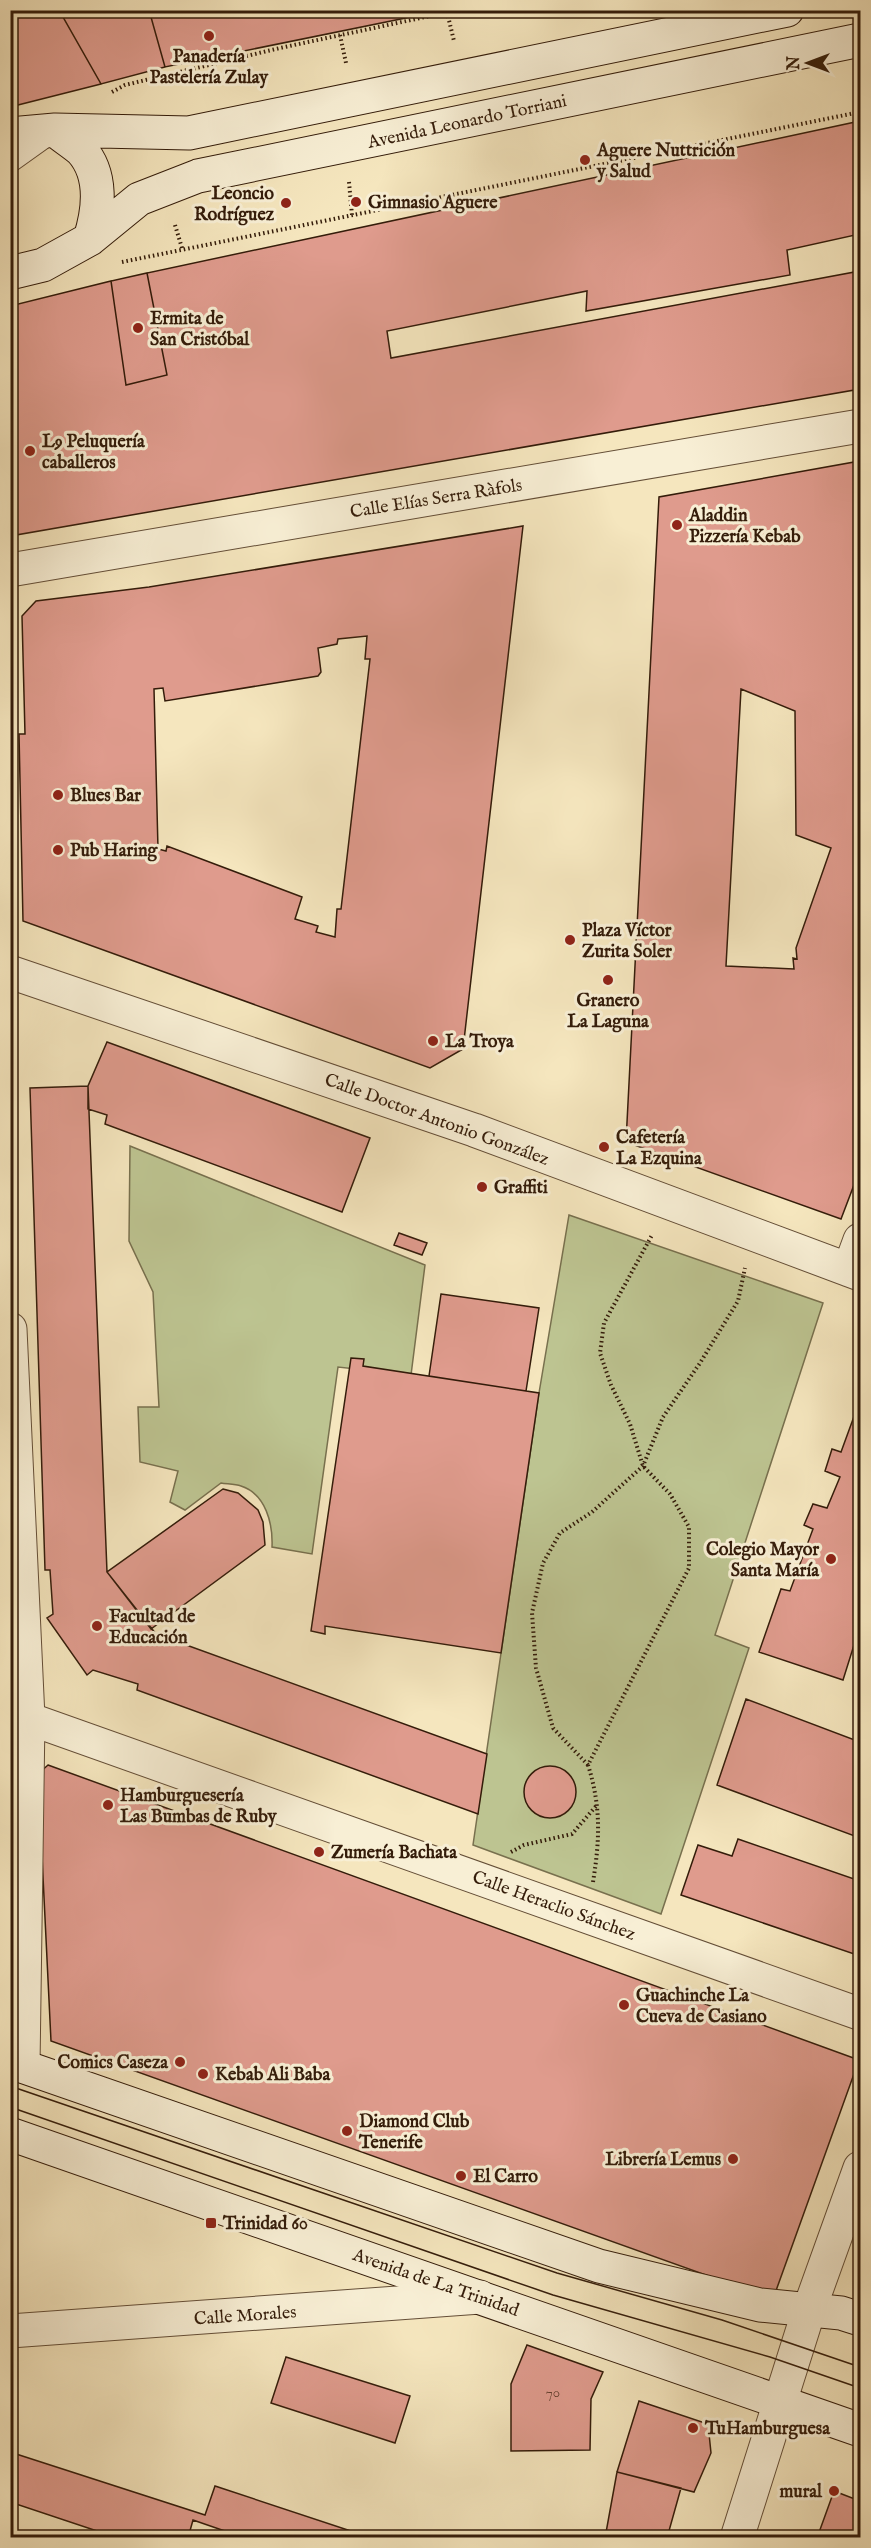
<svg xmlns="http://www.w3.org/2000/svg" width="871" height="2548" viewBox="0 0 871 2548" font-family="'IM FELL English',serif">
  <style>
    .green { fill: #bdc491; stroke: #78704e; stroke-width: 1.5 }
    .building { fill: #df9b8d; stroke: #341c0a; stroke-width: 1.5; fill-rule: evenodd }
    .lines { fill: none; stroke-linecap: round; stroke-linejoin: round }
    .service-casing { stroke: #644e37; stroke-width: 23 }
    .pedestrian-casing { stroke: #644e37; stroke-width: 34 }
    .minor-casing { stroke: #644e37; stroke-width: 35 }
    .secondary-casing { stroke: #341c0a; stroke-width: 35 }
    .path { stroke: #341c0a; stroke-width: 4; stroke-dasharray: 1.5 3; stroke-linecap: butt }
    .service { stroke: #f8efd5; stroke-width: 21 }
    .pedestrian { stroke: #f8efd5; stroke-width: 32 }
    .minor { stroke: #f8efd5; stroke-width: 33 }
    .secondary { stroke: #f8efd5; stroke-width: 33 }
    .tram { stroke: #341c0a; stroke-width: 1.5 }
    .poi-dot { fill: #8f2418; stroke: #f8efd5; stroke-width: 2 }
    .labels { text-anchor: middle; stroke-width: 6; stroke-linejoin: round; paint-order: stroke }
    .number-label { font-size: 15px; fill: #5f3c2b }
    .poi-label { font-size: 18px; font-weight: bold; fill: #341c0a; stroke: #f8efd5; text-anchor: start }
    .street-label { font-size: 18px; fill: #341c0a; stroke: #f8efd5 }
  </style>
  <rect width="100%" height="100%" fill="#f5e6be"/>
  <filter id="stains"><feTurbulence type="fractalNoise" baseFrequency=".00333" numOctaves="4"/><feColorMatrix values="0 0 0 0 .2 0 0 0 0 .09 0 0 0 0 .02 0 0 0 .5 -.17"/></filter>
  <radialGradient id="worn" r=".72"><stop offset=".6" stop-color="#630" stop-opacity="0"/><stop offset="1" stop-color="#630" stop-opacity=".3"/></radialGradient>
  <!-- green -->
  <path class="green" d="M130,1146L425,1265L411,1375L338,1367L312,1554L272,1547C273,1524 266,1494 241,1486C235,1484 227,1484 221,1483L185,1510L170,1502L178,1471L140,1462L138,1407H159L153,1292L129,1241Z
    M569,1215L823,1303L715,1635L749,1648L661,1914L473,1845L539,1393Z"/>
  <!-- building -->
  <path class="building" d="M17,10H59L101,84L10,107V13Z
    M59,10H149L165,67L101,84Z
    M149,10H445L165,67Z
    M860,121V234L787,250L790,275L586,311L587,291L387,331L391,358L860,271V389L10,536V306L111,281L126,385L167,375L147,273Z
    M147,273L167,375L126,385L111,281Z
    M860,461V1169L841,1219L626,1142L659,497ZM741,689L795,711L796,835L831,848L796,948L797,959L793,958L794,969L726,966Z
    M523,526L463,1049L430,1068L23,921L19,734H25L22,616L36,601L149,587ZM367,636L365,659H370L341,909H337L335,937L316,932L318,926L295,919L302,897L167,846L166,851L158,849L154,689L163,688L165,701L318,676L321,672L318,648L337,644L338,639Z
    M107,1042L370,1138L342,1212L105,1124L107,1115L88,1109V1086Z
    M88,1086L107,1572L156,1634L487,1754L478,1814L137,1690L138,1684L93,1670L87,1675L47,1618L53,1614L50,1570H45L30,1088Z
    M399,1233L427,1243L422,1255L394,1245Z
    M441,1294L539,1308L526,1391L429,1376Z
    M351,1358L364,1359L363,1366L539,1393L501,1653L325,1626V1634L311,1631Z
    M860,1400V1603L856,1617L860,1619V1626L843,1680L759,1652L781,1589L790,1591L813,1529L804,1525L813,1504L827,1508L840,1477L825,1471L832,1449L841,1452Z
    M223,1489L238,1493L258,1510L263,1522L265,1545L151,1629L107,1572Z
    M746,1699L860,1742V1838L717,1785Z
    M48,1765L859,2060L773,2299L51,2041L38,1774Z
    M524 1792a26 26 0 1 1 52 0a26 26 0 1 1-52 0Z
    M738,1839L860,1881V1956L681,1895L698,1845L732,1856Z
    M527,2345L603,2372L591,2399L590,2450L511,2451V2384Z
    M286,2357L410,2396L395,2443L271,2403Z
    M639,2401L708,2424L711,2453L694,2492L617,2472Z
    M10,2452L205,2515L215,2486L372,2538H245L193,2520L188,2538H118L10,2502Z
    M617,2472L681,2488L667,2538H605Z
    M834,2491L860,2501V2538H817Z"/>
  <g class="lines">
    <defs>
      <path id="service" d="M10,162L52,132"/>
      <path id="pedestrian" d="M10,1712L860,2014"/>
      <path id="minor" d="M10,570L860,426
        M10,972L474,1130L860,1274
        M849,1270L860,1240
        M10,1329L28,1718L23,2066
        M10,2331L480,2297
        M737,2538L809,2310L860,2168"/>
      <path id="secondary" d="M55,130C63,137 73,143 81,150C103,174 99,210 90,239
        M10,134L55,130L189,133L787,10
        M10,273L43,265L90,239L139,199L198,176L860,40
        M10,2062L599,2266L760,2305L841,2313L860,2319
        M10,2134L860,2430"/>
    </defs>
    <!-- service casing -->
    <use href="#service" class="service-casing"/>
    <!-- pedestrian casing -->
    <use href="#pedestrian" class="pedestrian-casing"/>
    <!-- minor casing -->
    <use href="#minor" class="minor-casing"/>
    <!-- secondary casing -->
    <use href="#secondary" class="secondary-casing"/>
    <!-- path -->
    <path class="path" d="M447,12L454,41
      M340,35L346,63
      M112,92L125,85L280,48L458,10
      M349,182L352,215
      M175,225L182,248
      M122,262L860,112
      M588,1765L553,1728L536,1668L532,1613L543,1563L560,1533L592,1512L643,1466L663,1417L700,1363L738,1301L745,1268
      M511,1852L524,1845L572,1834L597,1805
      M593,1882C600,1839 601,1806 588,1765L689,1568V1527L670,1494L643,1466L630,1424L611,1385L600,1353L604,1323L652,1235"/>
    <!-- service -->
    <use href="#service" class="service"/>
    <!-- pedestrian -->
    <use href="#pedestrian" class="pedestrian"/>
    <!-- minor -->
    <use href="#minor" class="minor"/>
    <!-- secondary -->
    <use href="#secondary" class="secondary"/>
    <!-- tram -->
    <path class="tram" d="M10,2086L557,2273L722,2320L860,2367
      M10,2107L553,2295L770,2357L860,2388"/>
  </g>
  <!-- markers -->
  <g class="poi-dot">
    <circle cx="209" cy="36" r="6"/>
    <circle cx="585" cy="160" r="6"/>
    <circle cx="356" cy="202" r="6"/>
    <circle cx="286" cy="203" r="6"/>
    <circle cx="138" cy="328" r="6"/>
    <circle cx="30" cy="451" r="6"/>
    <circle cx="677" cy="525" r="6"/>
    <circle cx="58" cy="795" r="6"/>
    <circle cx="58" cy="850" r="6"/>
    <circle cx="570" cy="940" r="6"/>
    <circle cx="608" cy="980" r="6"/>
    <circle cx="433" cy="1041" r="6"/>
    <circle cx="604" cy="1147" r="6"/>
    <circle cx="482" cy="1187" r="6"/>
    <circle cx="831" cy="1559" r="6"/>
    <circle cx="97" cy="1626" r="6"/>
    <circle cx="108" cy="1805" r="6"/>
    <circle cx="319" cy="1852" r="6"/>
    <circle cx="624" cy="2005" r="6"/>
    <circle cx="180" cy="2062" r="6"/>
    <circle cx="203" cy="2074" r="6"/>
    <circle cx="347" cy="2131" r="6"/>
    <circle cx="733" cy="2159" r="6"/>
    <circle cx="461" cy="2176" r="6"/>
    <rect x="205" y="2217" width="12" height="12" rx="3"/>
    <circle cx="693" cy="2428" r="6"/>
    <circle cx="834" cy="2491" r="6"/>
  </g>
  <g class="labels">
    <!-- number labels -->
    <g class="number-label">
      <text x="553" y="2397">70</text>
    </g>
    <!-- poi labels -->
    <g class="poi-label">
      <text x="209" y="62" text-anchor="middle">Panadería<tspan x="209" dy="21">Pastelería Zulay</tspan></text>
      <text x="597" y="156">Aguere Nuttrición<tspan x="597" dy="21">y Salud</tspan></text>
      <text x="274" y="199" text-anchor="end">Leoncio<tspan x="274" dy="21">Rodríguez</tspan></text>
      <text x="368" y="208">Gimnasio Aguere</text>
      <text x="150" y="324">Ermita de<tspan x="150" dy="21">San Cristóbal</tspan></text>
      <text x="42" y="447">L9 Peluquería<tspan x="42" dy="21">caballeros</tspan></text>
      <text x="689" y="521">Aladdin<tspan x="689" dy="21">Pizzería Kebab</tspan></text>
      <text x="70" y="801">Blues Bar</text>
      <text x="70" y="856">Pub Haring</text>
      <text x="582" y="936">Plaza Víctor<tspan x="582" dy="21">Zurita Soler</tspan></text>
      <text x="608" y="1006" text-anchor="middle">Granero<tspan x="608" dy="21">La Laguna</tspan></text>
      <text x="445" y="1047">La Troya</text>
      <text x="616" y="1143">Cafetería<tspan x="616" dy="21">La Ezquina</tspan></text>
      <text x="494" y="1193">Graffiti</text>
      <text x="819" y="1555" text-anchor="end">Colegio Mayor<tspan x="819" dy="21">Santa María</tspan></text>
      <text x="109" y="1622">Facultad de<tspan x="109" dy="21">Educación</tspan></text>
      <text x="120" y="1801">Hamburguesería<tspan x="120" dy="21">Las Bumbas de Ruby</tspan></text>
      <text x="331" y="1858">Zumería Bachata</text>
      <text x="636" y="2001">Guachinche La<tspan x="636" dy="21">Cueva de Casiano</tspan></text>
      <text x="168" y="2068" text-anchor="end">Comics Caseza</text>
      <text x="215" y="2080">Kebab Ali Baba</text>
      <text x="359" y="2127">Diamond Club<tspan x="359" dy="21">Tenerife</tspan></text>
      <text x="721" y="2165" text-anchor="end">Librería Lemus</text>
      <text x="473" y="2182">El Carro</text>
      <text x="223" y="2229">Trinidad 60</text>
      <text x="705" y="2434">TuHamburguesa</text>
      <text x="822" y="2497" text-anchor="end">mural</text>
    </g>
    <!-- street labels -->
    <g class="street-label">
      <text transform="translate(467 121) rotate(-12)" y="6">Avenida Leonardo Torriani</text>
      <text transform="translate(436 498) rotate(-9)" y="6">Calle Elías Serra Ràfols</text>
      <text transform="translate(437 1119) rotate(20)" y="6">Calle Doctor Antonio González</text>
      <text transform="translate(554 1905) rotate(20)" y="6">Calle Heraclio Sánchez</text>
      <text transform="translate(436 2282) rotate(19)" y="6">Avenida de La Trinidad</text>
      <text transform="translate(245 2315) rotate(-4)" y="6">Calle Morales</text>
    </g>
  </g>
  <!-- margin -->
  <rect width="871" height="2548" fill="none" stroke="#f5e6be" stroke-width="36"/>
  <rect x="12" y="12" width="847" height="2524" fill="none" stroke="#341c0a" stroke-width="3"/>
  <rect x="18" y="18" width="835" height="2512" fill="none" stroke="#341c0a" stroke-width="1.5"/>
  <!-- north arrow -->
  <g transform="translate(808 63) rotate(270)" stroke="#f8efd5" stroke-width="4.5" paint-order="stroke">
  <path d="M0-4.5L10 22L0 15L-10 22Z" fill="#341c0a"/>
  <text y="-9" font-size="16" font-weight="bold" text-anchor="middle" fill="#341c0a">N</text>
  </g>
  <rect width="100%" height="100%" filter="url(#stains)"/>
  <rect width="100%" height="100%" fill="url(#worn)"/>
</svg>
